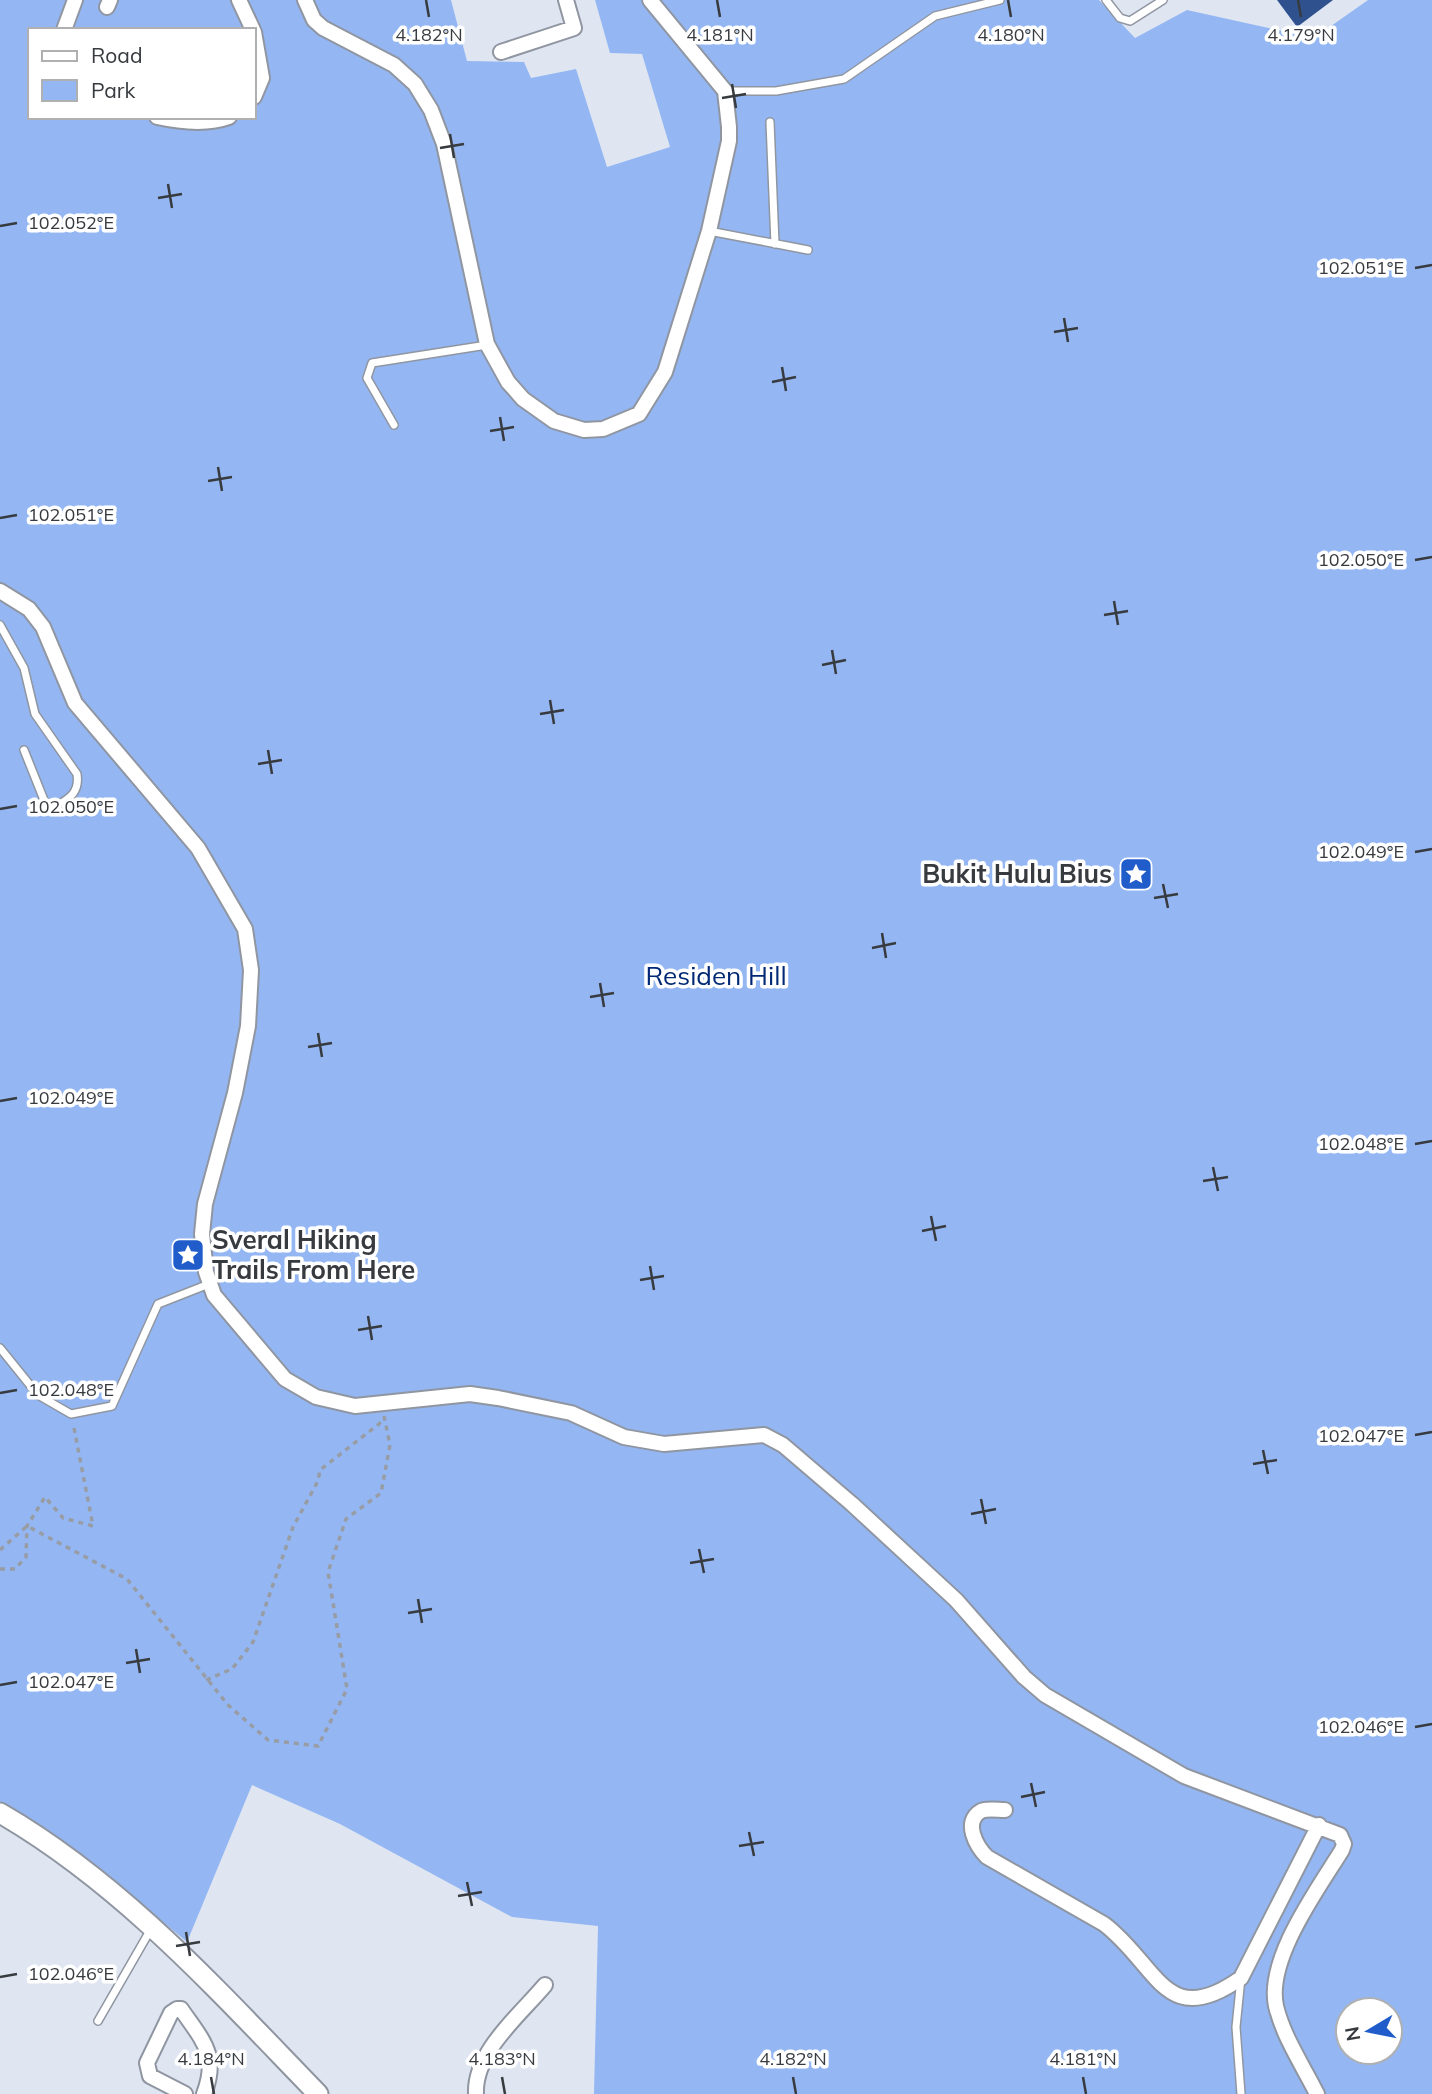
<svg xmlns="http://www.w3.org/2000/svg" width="1432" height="2094" viewBox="0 0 1432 2094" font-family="Mulish,sans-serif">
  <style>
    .green { fill: #94b7f3; fill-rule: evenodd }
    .building { fill: #2f528f }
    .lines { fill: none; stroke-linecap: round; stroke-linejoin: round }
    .lane-casing { stroke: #9096a1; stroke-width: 10 }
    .street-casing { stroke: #9096a1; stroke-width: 18 }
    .secondary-casing { stroke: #9096a1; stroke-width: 23 }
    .path { stroke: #979ca5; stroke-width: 3.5; stroke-dasharray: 5 5; stroke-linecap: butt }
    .lane { stroke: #fff; stroke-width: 7 }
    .street { stroke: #fff; stroke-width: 14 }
    .secondary { stroke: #fff; stroke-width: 19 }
    .ticks { fill: none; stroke: #373a3e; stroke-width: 2.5 }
    .labels { text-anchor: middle; stroke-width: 7; stroke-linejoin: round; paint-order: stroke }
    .poi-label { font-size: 26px; font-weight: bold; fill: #373a3e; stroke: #fff; text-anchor: end }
    .park-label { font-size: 26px; fill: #002874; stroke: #fff }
    .ticks-label { font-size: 18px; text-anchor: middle; fill: #373a3e; stroke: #fff; stroke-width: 7; stroke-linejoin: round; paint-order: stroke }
  </style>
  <rect width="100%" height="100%" fill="#dfe6f2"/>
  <!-- green -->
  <path class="green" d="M0,0H451L467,61L524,62L531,78L576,69L607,167L670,147L642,54L610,53L595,0H1099L1135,38L1187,10L1314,38L1368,0H1432V2094H594L598,1926L512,1917L340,1824L252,1785L187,1942L91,1862L0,1819ZM30,30H254V117H30ZM1348,2010H1390V2052H1348Z"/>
  <!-- building -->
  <path class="building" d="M1277,0H1333L1297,27Z"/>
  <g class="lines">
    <defs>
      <path id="lane" d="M1106,0L1120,18L1130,21L1163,0
        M725,91H776L844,79L935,16L1000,0
        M770,122L775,244
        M709,231L808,250
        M394,425L367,378L372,363L487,345
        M0,625L24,668L35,714L77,774C80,794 68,799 53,808L46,805L24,750
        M0,1348L38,1395L71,1414L112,1406L158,1304L209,1284
        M1241,1978L1236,2027L1241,2094
        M98,2021L151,1929"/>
      <path id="street" d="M239,0L253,30
        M305,0L314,20L323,28L394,65L415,84L431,110L444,144L487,344L508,382L523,399L554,421L584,430L603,429L639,414L665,372L709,231L729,141V127L725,91L650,0
        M107,7L110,0
        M64,30L75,0
        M254,32L262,78L254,97
        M501,52L574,28L566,0
        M157,117C180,122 207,125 229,117
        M0,591L29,609L43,627L75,703L198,848L245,929L251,970L248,1026L235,1093L205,1204L202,1234L206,1272L214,1295L285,1379L316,1397L355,1406L470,1394L498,1398L571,1413L624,1437L664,1444L764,1435L783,1445L852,1504L956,1600L1024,1677L1045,1695L1184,1776L1340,1835L1344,1844L1342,1850C1318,1889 1266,1959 1276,2006C1283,2036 1303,2066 1317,2094
        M1005,1810C998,1810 987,1808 981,1811C962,1822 977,1847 987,1857L1104,1924C1158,1965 1165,2032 1241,1978L1319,1825
        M185,2094L150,2076L147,2063L171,2013L177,2009H181C203,2041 219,2055 204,2094
        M476,2094C474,2052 520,2015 545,1985"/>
      <path id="secondary" d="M0,1813C123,1884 220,1993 318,2094"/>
    </defs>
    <!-- lane casing -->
    <use href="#lane" class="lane-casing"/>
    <!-- street casing -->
    <use href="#street" class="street-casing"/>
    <!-- secondary casing -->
    <use href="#secondary" class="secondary-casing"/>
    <!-- path -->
    <path class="path" d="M0,1550L27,1526L127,1579L228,1705L268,1740L318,1746L347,1689L328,1572L346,1519L381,1493L390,1445L384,1416
      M0,1569H15L26,1557L27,1526L45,1497L63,1518L93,1526L73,1423
      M206,1680L232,1669L253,1642L293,1527L318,1481L320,1470L384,1420"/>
    <!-- lane -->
    <use href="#lane" class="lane"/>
    <!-- street -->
    <use href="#street" class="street"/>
    <!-- secondary -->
    <use href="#secondary" class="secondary"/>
  </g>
  <!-- ticks -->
  <path class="ticks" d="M426,0L429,17M717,0L720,17M1008,0L1011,17M1298,0L1301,17M732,84L736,108M722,98L746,94M450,134L454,158M440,148L464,144M168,184L172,208M158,198L182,194M0,226L17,223M1415,268L1432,265M1064,318L1068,342M1054,332L1078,328M782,367L786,391M772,382L796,377M500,417L504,441M490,431L514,427M218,467L222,491M208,481L232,477M0,518L17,515M1415,560L1432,557M1114,601L1118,625M1104,615L1128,611M832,650L836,674M822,665L846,660M550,700L554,724M540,714L564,710M268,750L272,774M258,764L282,760M0,809L17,806M1415,852L1432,849M1163,884L1168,908M1154,898L1178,894M882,933L886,958M872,948L896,943M600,983L604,1007M590,997L614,993M318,1033L322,1057M308,1047L332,1043M0,1101L17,1098M1415,1144L1432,1141M1213,1167L1218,1191M1203,1181L1228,1177M931,1216L936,1241M922,1231L946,1226M650,1266L654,1290M640,1280L664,1276M368,1316L372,1340M358,1330L382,1326M0,1393L17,1390M1415,1435L1432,1432M1263,1450L1268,1474M1253,1464L1277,1460M981,1499L986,1524M971,1514L996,1509M699,1549L704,1573M690,1563L714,1559M418,1599L422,1623M408,1613L432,1609M136,1649L140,1673M126,1663L150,1659M0,1685L17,1682M1415,1727L1432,1724M1031,1783L1036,1807M1021,1797L1045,1792M749,1832L754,1856M739,1846L764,1842M467,1882L472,1906M458,1896L482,1892M186,1932L190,1956M176,1946L200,1942M0,1977L17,1974M211,2077L214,2094M502,2077L505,2094M793,2077L796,2094M1083,2077L1086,2094"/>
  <!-- icons -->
  <defs>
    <symbol id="sight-square" viewBox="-11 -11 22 22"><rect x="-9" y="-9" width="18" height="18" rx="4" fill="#205dca" stroke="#fff"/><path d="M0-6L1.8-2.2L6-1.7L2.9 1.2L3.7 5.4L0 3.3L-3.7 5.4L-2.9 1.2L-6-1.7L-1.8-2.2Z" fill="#fff"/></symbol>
  </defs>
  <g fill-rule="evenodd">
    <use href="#sight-square" x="1117" y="855" width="38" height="38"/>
    <use href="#sight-square" x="169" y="1236" width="38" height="38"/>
  </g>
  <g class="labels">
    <!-- poi labels -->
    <g class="poi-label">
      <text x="1112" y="883">Bukit Hulu Bius</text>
      <text x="212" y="1249" text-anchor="start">Sveral Hiking<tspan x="212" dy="30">Trails From Here</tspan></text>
    </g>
    <!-- park labels -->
    <g class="park-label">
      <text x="716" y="985">Residen Hill</text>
    </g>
  </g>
  <g class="ticks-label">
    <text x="429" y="41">4.182°N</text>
    <text x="720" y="41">4.181°N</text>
    <text x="1011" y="41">4.180°N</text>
    <text x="1301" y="41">4.179°N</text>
    <text x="71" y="229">102.052°E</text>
    <text x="1361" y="274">102.051°E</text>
    <text x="71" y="521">102.051°E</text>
    <text x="1361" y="566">102.050°E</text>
    <text x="71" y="813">102.050°E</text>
    <text x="1361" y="858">102.049°E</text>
    <text x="71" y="1104">102.049°E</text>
    <text x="1361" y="1150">102.048°E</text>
    <text x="71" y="1396">102.048°E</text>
    <text x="1361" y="1442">102.047°E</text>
    <text x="71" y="1688">102.047°E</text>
    <text x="1361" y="1733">102.046°E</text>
    <text x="71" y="1980">102.046°E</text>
    <text x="211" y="2065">4.184°N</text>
    <text x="502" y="2065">4.183°N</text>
    <text x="793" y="2065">4.182°N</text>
    <text x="1083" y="2065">4.181°N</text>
  </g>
  <!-- legend -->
  <rect x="28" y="28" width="228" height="91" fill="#ffffff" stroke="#afb0b2" stroke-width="2"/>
  <rect x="42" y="51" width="35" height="10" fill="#ffffff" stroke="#afb0b2" stroke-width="2"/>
  <text x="91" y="63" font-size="21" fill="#373a3e">Road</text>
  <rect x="42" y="80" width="35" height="21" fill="#94b7f3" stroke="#afb0b2" stroke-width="2"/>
  <text x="91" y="98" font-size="21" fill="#373a3e">Park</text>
  <!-- north arrow -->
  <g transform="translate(1369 2031) rotate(260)"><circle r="33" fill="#ffffff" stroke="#afb0b2" stroke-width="2"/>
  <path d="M0-5L12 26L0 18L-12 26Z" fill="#205dca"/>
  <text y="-10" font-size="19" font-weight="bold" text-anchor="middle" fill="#373a3e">N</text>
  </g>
</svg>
